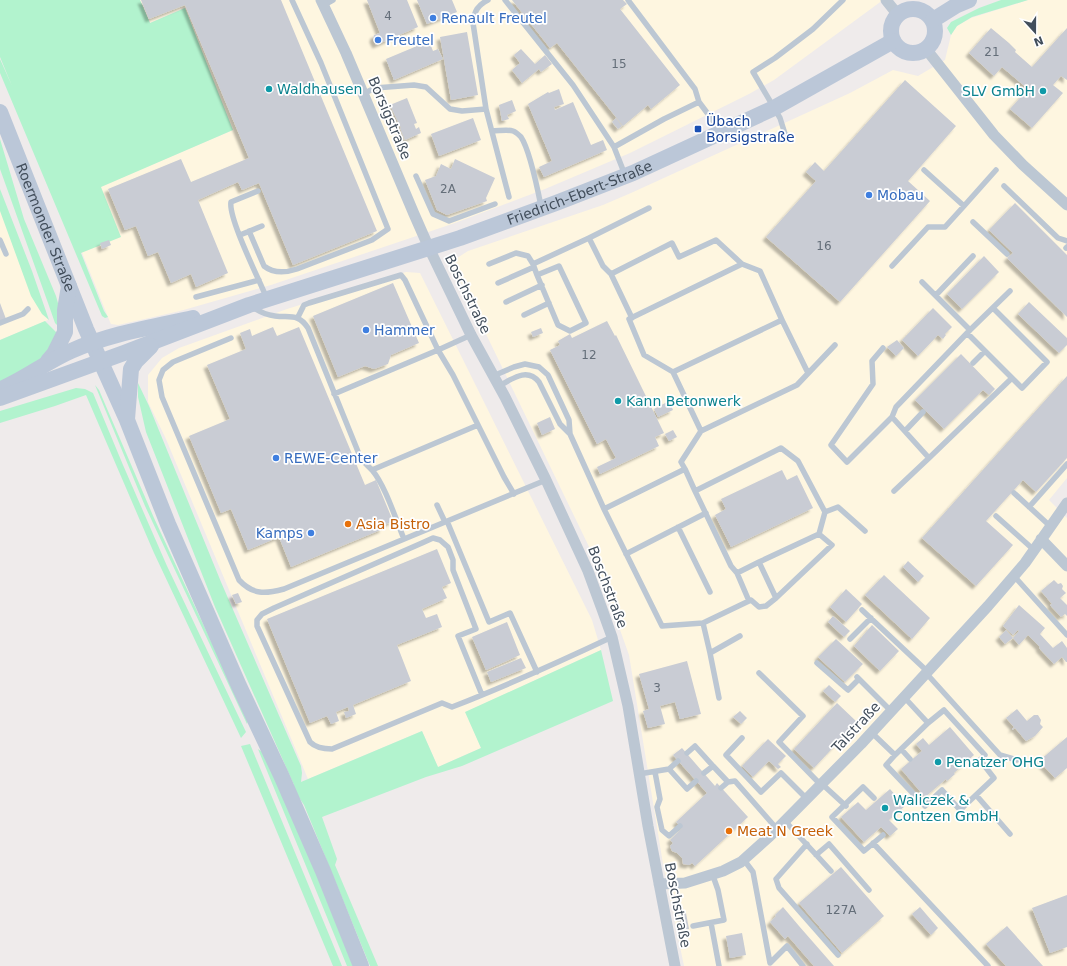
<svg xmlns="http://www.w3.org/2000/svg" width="1067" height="966" viewBox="0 0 1067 966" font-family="'DejaVu Sans',sans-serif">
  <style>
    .commercial { fill: #fef6e0 }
    .green { fill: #b2f3ce }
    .building { fill: #c9ccd4; filter: url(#shadow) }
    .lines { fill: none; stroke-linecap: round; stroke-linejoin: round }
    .service { stroke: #bcc7d3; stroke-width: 5.5 }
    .minor { stroke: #bcc7d3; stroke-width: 11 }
    .secondary { stroke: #bbc7d8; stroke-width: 16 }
    .shop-dot { fill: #3f7fe0; stroke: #fff; stroke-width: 1.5 }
    .culture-dot { fill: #0f9aa8; stroke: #fff; stroke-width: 1.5 }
    .transit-dot { fill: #1a4fb4; stroke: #fff; stroke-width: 1.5 }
    .food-dot { fill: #e8710a; stroke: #fff; stroke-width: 1.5 }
    .labels { text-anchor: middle; stroke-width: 3.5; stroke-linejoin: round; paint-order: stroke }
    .number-label { font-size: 12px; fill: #646e79 }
    .shop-label { font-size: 14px; fill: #366cbe; stroke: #fff; text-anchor: start }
    .culture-label { font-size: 14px; fill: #0d838f; stroke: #fff; text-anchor: start }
    .street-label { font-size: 14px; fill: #424e5b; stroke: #fff }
    .transit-label { font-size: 14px; fill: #164399; stroke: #fff; text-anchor: start }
    .food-label { font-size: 14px; fill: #c56008; stroke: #fff; text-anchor: start }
  </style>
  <defs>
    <filter id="shadow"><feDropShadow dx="-3.5" dy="3.5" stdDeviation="1" flood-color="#0004"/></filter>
  </defs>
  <rect width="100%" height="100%" fill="#efebeb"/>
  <!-- commercial -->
  <path class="commercial" d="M140,0H883L774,80L749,94L630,153L545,189L455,223L271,285L180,311L118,325L111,324L110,322L62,203L233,130L184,8L150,23Z
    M1028,0H1067V478L1049,500L1067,518V966H684L663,864L629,655L594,557L454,268L457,258L468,251L603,205L631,193L850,93L893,70L918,76L945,60L951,35L957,26L971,18Z
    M0,190L48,320L0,340Z
    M406,272L420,273L592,620L601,650L466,712L481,748L438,767L422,731L308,779L166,439L148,402V375L162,358L179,348L287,309Z"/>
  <!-- green -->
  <path class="green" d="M0,0H140L150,23L185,8L233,130L101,187L121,237L81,253L104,311L108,317L105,318L102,316L0,73V59L12,86L0,57Z
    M1001,0H1028L972,17L957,26L951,35L947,28L951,22L979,8Z
    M0,139L24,219L56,296L61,314L59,327L55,323L48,303L0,169Z
    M0,189L32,271L49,320L42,314L31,296L0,211Z
    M45,321L57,333L50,355L0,384V340Z
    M138,383L149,406L221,582L301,766L302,773L301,782L422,731L438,767L481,748L465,712L601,650L613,701L462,766L426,777L322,817L337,859L335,865L378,966H370L304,805L292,787L294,785L215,607L146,432L138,397Z
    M95,385L99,390L154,518L248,721L247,724L145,506Z
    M76,388L85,389L93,393L123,465L167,566L246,732L241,738L154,553L86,395L55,406L0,423V411Z
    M250,744L342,966H333L241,746Z
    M258,749L264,753L316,873L353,966H347Z"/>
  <!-- building -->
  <path class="building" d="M141,0H281L377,231L293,265L259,183L242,190L238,182L198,200L228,273L196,287L191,274L171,283L158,252L148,256L136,226L125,230L108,189L181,159L191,182L249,158L185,5L149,19Z
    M367,0H407L418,27L376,45L373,39L374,35L380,33Z
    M417,0H452L457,12L427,24Z
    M512,0H623L627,4L620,9L680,85L651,109L648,105L623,126L557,43L550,48Z
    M991,28L1009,43L1016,50L1015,52L1032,67L1067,28V80L1061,76L1053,85L1063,93L1032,128L1010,109L1028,89L1002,67L994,76L969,53Z
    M467,32L478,95L451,100L440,37Z
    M429,41L433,51L438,49L443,59L394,80L386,59Z
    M521,49L535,64L545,55L552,64L541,72L539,69L522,83L512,70L520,63L514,55Z
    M905,80L956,126L908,181L930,201L840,302L766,237L816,181L806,172L815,162L824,171Z
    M559,89L564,104L554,107L555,110L573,102L591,145L603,140L607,150L544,177L539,167L552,161L528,104L548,92L549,93Z
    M407,98L417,123L414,124L416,129L419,127L421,133L405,140L400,128H401L390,105Z
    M512,100L516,111L507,115L509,119L502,121L499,105Z
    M473,118L481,140L439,156L431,134Z
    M616,118L622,126L618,129L612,122Z
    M455,159L495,178L486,198L487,201L447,215L437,210L425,180L436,176L441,164L451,169Z
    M1015,203L1067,255V317L1007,258L1013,253L989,230Z
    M109,240L111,245L102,249L100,243Z
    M984,256L999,272L962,309L947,294Z
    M393,283L419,343L391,355L388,364L374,369L365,366L338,377L313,316Z
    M1029,302L1067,338V345L1059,353L1018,314Z
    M0,303L6,319L0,321Z
    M933,308L952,327L945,334L946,335L943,339L938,335L918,356L902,340Z
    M607,321L615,336L616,335L664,433L655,437L659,446L600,474L597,467L616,458L606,439L597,444L550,350L560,345L558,341L570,334L572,338Z
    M273,327L277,336L299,327L365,485L376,480L393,521L382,526L383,529L291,567L279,537L248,550L231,509L221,513L189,436L230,419L207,365L246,349L240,333L250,329L252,336Z
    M541,328L543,333L533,337L531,332Z
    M897,340L904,348L896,356L887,347Z
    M961,354L995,389L989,395L983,390L944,429L915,400Z
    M1067,376V458L1036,492L1023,480L986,521L1013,545L976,586L922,538Z
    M669,401L673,410L658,417L654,409Z
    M550,417L555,429L542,435L537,423Z
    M673,430L677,437L669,441L665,434Z
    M782,470L787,480L797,475L813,508L731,547L715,515L726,509L721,499Z
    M437,549L451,583L442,587L447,598L422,609L426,618L437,614L442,627L397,645L411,681L353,705L356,714L346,718L344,712L349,711L348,707L336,712L339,721L331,724L327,716L310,723L267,619Z
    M908,561L924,576L918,582L903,567Z
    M884,575L930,618L912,639L865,595Z
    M1054,580L1058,584L1061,583L1063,586L1062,589L1066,593L1060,598L1067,605V616L1065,614L1061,617L1050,605L1052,604L1041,591Z
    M846,589L862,604L846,622L830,607Z
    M238,593L242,602L236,604L232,595Z
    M1019,605L1045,628L1040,634L1053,648L1062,641L1067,648V662H1066L1062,657L1054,664L1039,648L1040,647L1028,635L1019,645L1013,638L1019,631L1018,630L1013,635L1003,626Z
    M833,616L850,631L844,637L828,622Z
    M507,622L520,655L486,670L472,637Z
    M872,625L899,651L880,671L854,646Z
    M1006,630L1013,638L1005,644L999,637Z
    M836,639L863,664L845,682L818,657Z
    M521,658L526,668L491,682L487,672Z
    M687,661L701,714L680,719L675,702L660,706L665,724L648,728L643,711L649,709L639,674Z
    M829,685L841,696L835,702L823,691Z
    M837,703L857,722L814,768L794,749Z
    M1017,709L1027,721L1034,715H1038L1041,720L1040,724L1043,727L1035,736L1026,741L1015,728L1012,730V729L1014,727L1006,718Z
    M740,711L747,718L741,724L733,717Z
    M950,727L974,755L954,773L955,774L947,781L946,779L925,797L901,769L922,751L916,744L923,738L929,745Z
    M1067,737V768L1055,778L1039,761Z
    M768,739L786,756L778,764L781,767L778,769L769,761L753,777L742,766Z
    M682,748L715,786L717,783L748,817L695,866L692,863L689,865L683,864L682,858L677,853L672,851L670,846L673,843L670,840L682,828L676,822L707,793L673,755Z
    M890,789L905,806L889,820L898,829L890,836L881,827L864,842L841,817L858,802L866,810Z
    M841,867L884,916L842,953L799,903Z
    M1067,895V947L1050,953L1032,908Z
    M783,907L799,926L834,966H814L788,936L785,939L770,922L776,916L775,915Z
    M920,907L938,928L931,935L912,914Z
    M686,913L689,929L684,930L681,914Z
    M1007,926L1043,966H1006L986,944Z
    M742,933L746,955L730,958L726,936Z"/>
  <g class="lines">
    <!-- service -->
    <path class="service" d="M488,0C478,5 474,11 473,23L486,109L509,197
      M505,0L573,85L614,147L625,175
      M628,0L695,89L699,102L714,122L719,131
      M324,5L333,0
      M363,94L375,88L414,85L426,87L450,109L462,111L486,109
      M492,131C499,131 507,129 513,131C516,132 519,135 521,137C529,149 538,191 541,206
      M786,137L780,118L753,72L775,58L813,29L843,0
      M614,147L664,119L699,102
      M924,170L964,206L996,170
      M416,176L433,214L449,221L495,204
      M1004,186L1058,238L1067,241
      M258,191L231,202C228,218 259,279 267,299
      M973,222L1007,254
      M249,231L264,266C274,274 285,273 297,269L372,240L388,229L321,63L292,0
      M240,235L262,226
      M0,240L6,254
      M1066,248L1067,247
      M489,264L516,253L528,256L533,264
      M892,266L928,227H945L964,206
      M611,274L603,266L589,238L649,208
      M537,275L558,325L570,331L586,323L559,266L537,275L533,264L589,238
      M498,283L534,267
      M936,295L973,256
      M196,297L259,280
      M506,302L542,285
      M251,306C258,311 266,315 275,316C290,318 298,313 308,328L361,459L372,470L478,425
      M993,308L1047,362L1022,388L1012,378
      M524,315L549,303
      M298,317L304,305L309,303L401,275L405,280L438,350L453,375L504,477L514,494
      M632,318L611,274L672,243L679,257L716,240L742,264
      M0,323L23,314L28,309
      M970,330L1010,291
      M231,338L173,362L163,370L159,380L162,397L239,580C253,595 265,594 284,589L546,480
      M883,348L872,361L873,384L831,445L847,462L892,417L896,407L970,330L922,282
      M973,363L985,351
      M673,372L644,355L629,319L742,264L760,271L782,320
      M493,376L514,367L525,364L539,367L548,375L569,420L570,434
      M499,386C512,379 527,367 539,382L560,424L570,434L604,509L662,626L703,623L710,653
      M334,394L438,350L471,335
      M892,417L929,458L894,491
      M701,431L673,372L782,320L808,373
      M905,431L923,412
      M929,458L1012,378L967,333
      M685,469L681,462L701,431L797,385L835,345
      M372,470C385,485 396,520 404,539
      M1014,493L1050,526
      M437,505L445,522
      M1029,507L1067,464
      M604,509L685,469L695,491
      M996,516L1034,550
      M447,521L489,622L510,613L537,672
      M678,527L710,592
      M819,534L825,512L838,507L865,531
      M626,554L706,513
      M737,573L731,566L695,491L781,448L798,461L825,512
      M1014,576L1067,635
      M749,601L737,573L759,562
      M862,610L927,671
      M703,623L751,600L759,607L766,606L776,598L832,545L819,534L759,562L776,598
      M850,639L871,618
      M817,663L848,690L859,679
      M759,673L803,716L779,742L821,785
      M926,673L1000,755L1017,760
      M857,677L891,711
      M482,695L458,636L476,629L453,570V560L448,547L440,540L433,538L422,543L274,608L262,614L257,620V626L310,742C316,748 324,749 332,749L442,703L452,707C506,686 559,662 612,637
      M719,698L710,653L740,636
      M871,732L895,755L928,723L904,697
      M742,738L726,755L761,792L781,773L807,799
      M901,749L910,759
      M687,753L695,746L713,766
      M895,755L886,765L925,806L942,790L960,810L994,778L980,760L985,755L944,710L928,723
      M669,769L687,789L696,781
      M655,772L660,799L657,807L662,830L669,836L680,826
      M704,773L713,766L728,782
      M639,774L669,769L678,761
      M822,784L846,806
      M721,788L728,782L735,781L777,829
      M976,795L1010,834
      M874,798L863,787L832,817L864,851L883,835
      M786,822L831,871
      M873,843L988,966
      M807,844L776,879L779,888L838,955
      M816,855L829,844L869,890
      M744,860L753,872L770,963L787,946L803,966
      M711,923L719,966
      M693,926L724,920L718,890L713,876"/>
    <!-- minor -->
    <path class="minor" d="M321,0L346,53L414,214L429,248L471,335L505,397L546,480L588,571L602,609L612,637L628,706L648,826L675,966
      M886,0L898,15
      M926,49L994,135L1023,165L1067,205
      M1041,539L1067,566
      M659,884L685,883L723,871L741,862L770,836L861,744L988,606L1025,563L1067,503"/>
    <!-- secondary -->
    <g class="secondary">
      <circle cx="913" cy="31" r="22"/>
      <path d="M933,20L957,5L969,0"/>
      <path id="s1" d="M0,112L86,329L127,420L168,524L239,686L281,775L323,871L361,966"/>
      <path d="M48,361L54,354L65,332V310L69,286"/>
      <path d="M1,389C25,379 46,362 71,351C109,334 152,327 193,318"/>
      <path id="s2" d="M0,398L124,353L249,305L460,238L556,203L633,173L774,108L893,41"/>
      <path d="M127,419L131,369L136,361L151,346"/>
    </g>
  </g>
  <!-- markers -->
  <g class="shop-dot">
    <circle cx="433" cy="18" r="4"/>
    <circle cx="378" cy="40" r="4"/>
    <circle cx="869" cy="195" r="4"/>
    <circle cx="366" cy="330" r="4"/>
    <circle cx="276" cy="458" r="4"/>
    <circle cx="311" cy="533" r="4"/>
  </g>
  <g class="culture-dot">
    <circle cx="269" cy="89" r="4"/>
    <circle cx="1043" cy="91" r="4"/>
    <circle cx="618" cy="401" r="4"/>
    <circle cx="938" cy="762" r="4"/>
    <circle cx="885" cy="808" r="4"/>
  </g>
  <rect class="transit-dot" x="694" y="125" width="8" height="8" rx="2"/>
  <g class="food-dot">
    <circle cx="348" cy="524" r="4"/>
    <circle cx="729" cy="831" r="4"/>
  </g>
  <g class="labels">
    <!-- number labels -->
    <g class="number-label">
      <text x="388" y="20">4</text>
      <text x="992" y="56">21</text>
      <text x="619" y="68">15</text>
      <text x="448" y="193">2A</text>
      <text x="824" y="250">16</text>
      <text x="589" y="359">12</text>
      <text x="657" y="692">3</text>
      <text x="841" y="914">127A</text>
    </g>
    <!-- shop labels -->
    <g class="shop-label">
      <text x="441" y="23">Renault Freutel</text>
      <text x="386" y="45">Freutel</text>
      <text x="877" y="200">Mobau</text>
      <text x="374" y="335">Hammer</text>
      <text x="284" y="463">REWE-Center</text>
      <text x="303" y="538" text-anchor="end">Kamps</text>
    </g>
    <!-- culture labels -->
    <g class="culture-label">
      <text x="277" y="94">Waldhausen</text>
      <text x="1035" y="96" text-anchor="end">SLV GmbH</text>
      <text x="626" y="406">Kann Betonwerk</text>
      <text x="946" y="767">Penatzer OHG</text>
      <text x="893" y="805">Waliczek &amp;<tspan x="893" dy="16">Contzen GmbH</tspan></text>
    </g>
    <!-- street labels -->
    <g class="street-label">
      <text transform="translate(390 118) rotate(67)" y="5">Borsigstraße</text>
      <text dy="5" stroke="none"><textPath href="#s2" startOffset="615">Friedrich-Ebert-Straße</textPath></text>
      <text dy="5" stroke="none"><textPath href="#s1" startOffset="124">Roermonder Straße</textPath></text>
      <text transform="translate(468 294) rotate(64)" y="5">Boschstraße</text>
      <text transform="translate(608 587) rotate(69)" y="5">Boschstraße</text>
      <text transform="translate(856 727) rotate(-47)" y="5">Talstraße</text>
      <text transform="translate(678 905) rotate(79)" y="5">Boschstraße</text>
    </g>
    <!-- transit labels -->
    <g class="transit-label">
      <text x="706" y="126">Übach<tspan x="706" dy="16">Borsigstraße</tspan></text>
    </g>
    <!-- food labels -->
    <g class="food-label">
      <text x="356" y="529">Asia Bistro</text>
      <text x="737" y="836">Meat N Greek</text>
    </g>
  </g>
  <!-- north arrow -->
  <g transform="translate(1035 32) rotate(159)" stroke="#ffffff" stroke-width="3" paint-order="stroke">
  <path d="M0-3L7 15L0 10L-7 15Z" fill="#424e5b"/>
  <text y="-6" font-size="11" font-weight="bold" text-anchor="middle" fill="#424e5b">N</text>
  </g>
</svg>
